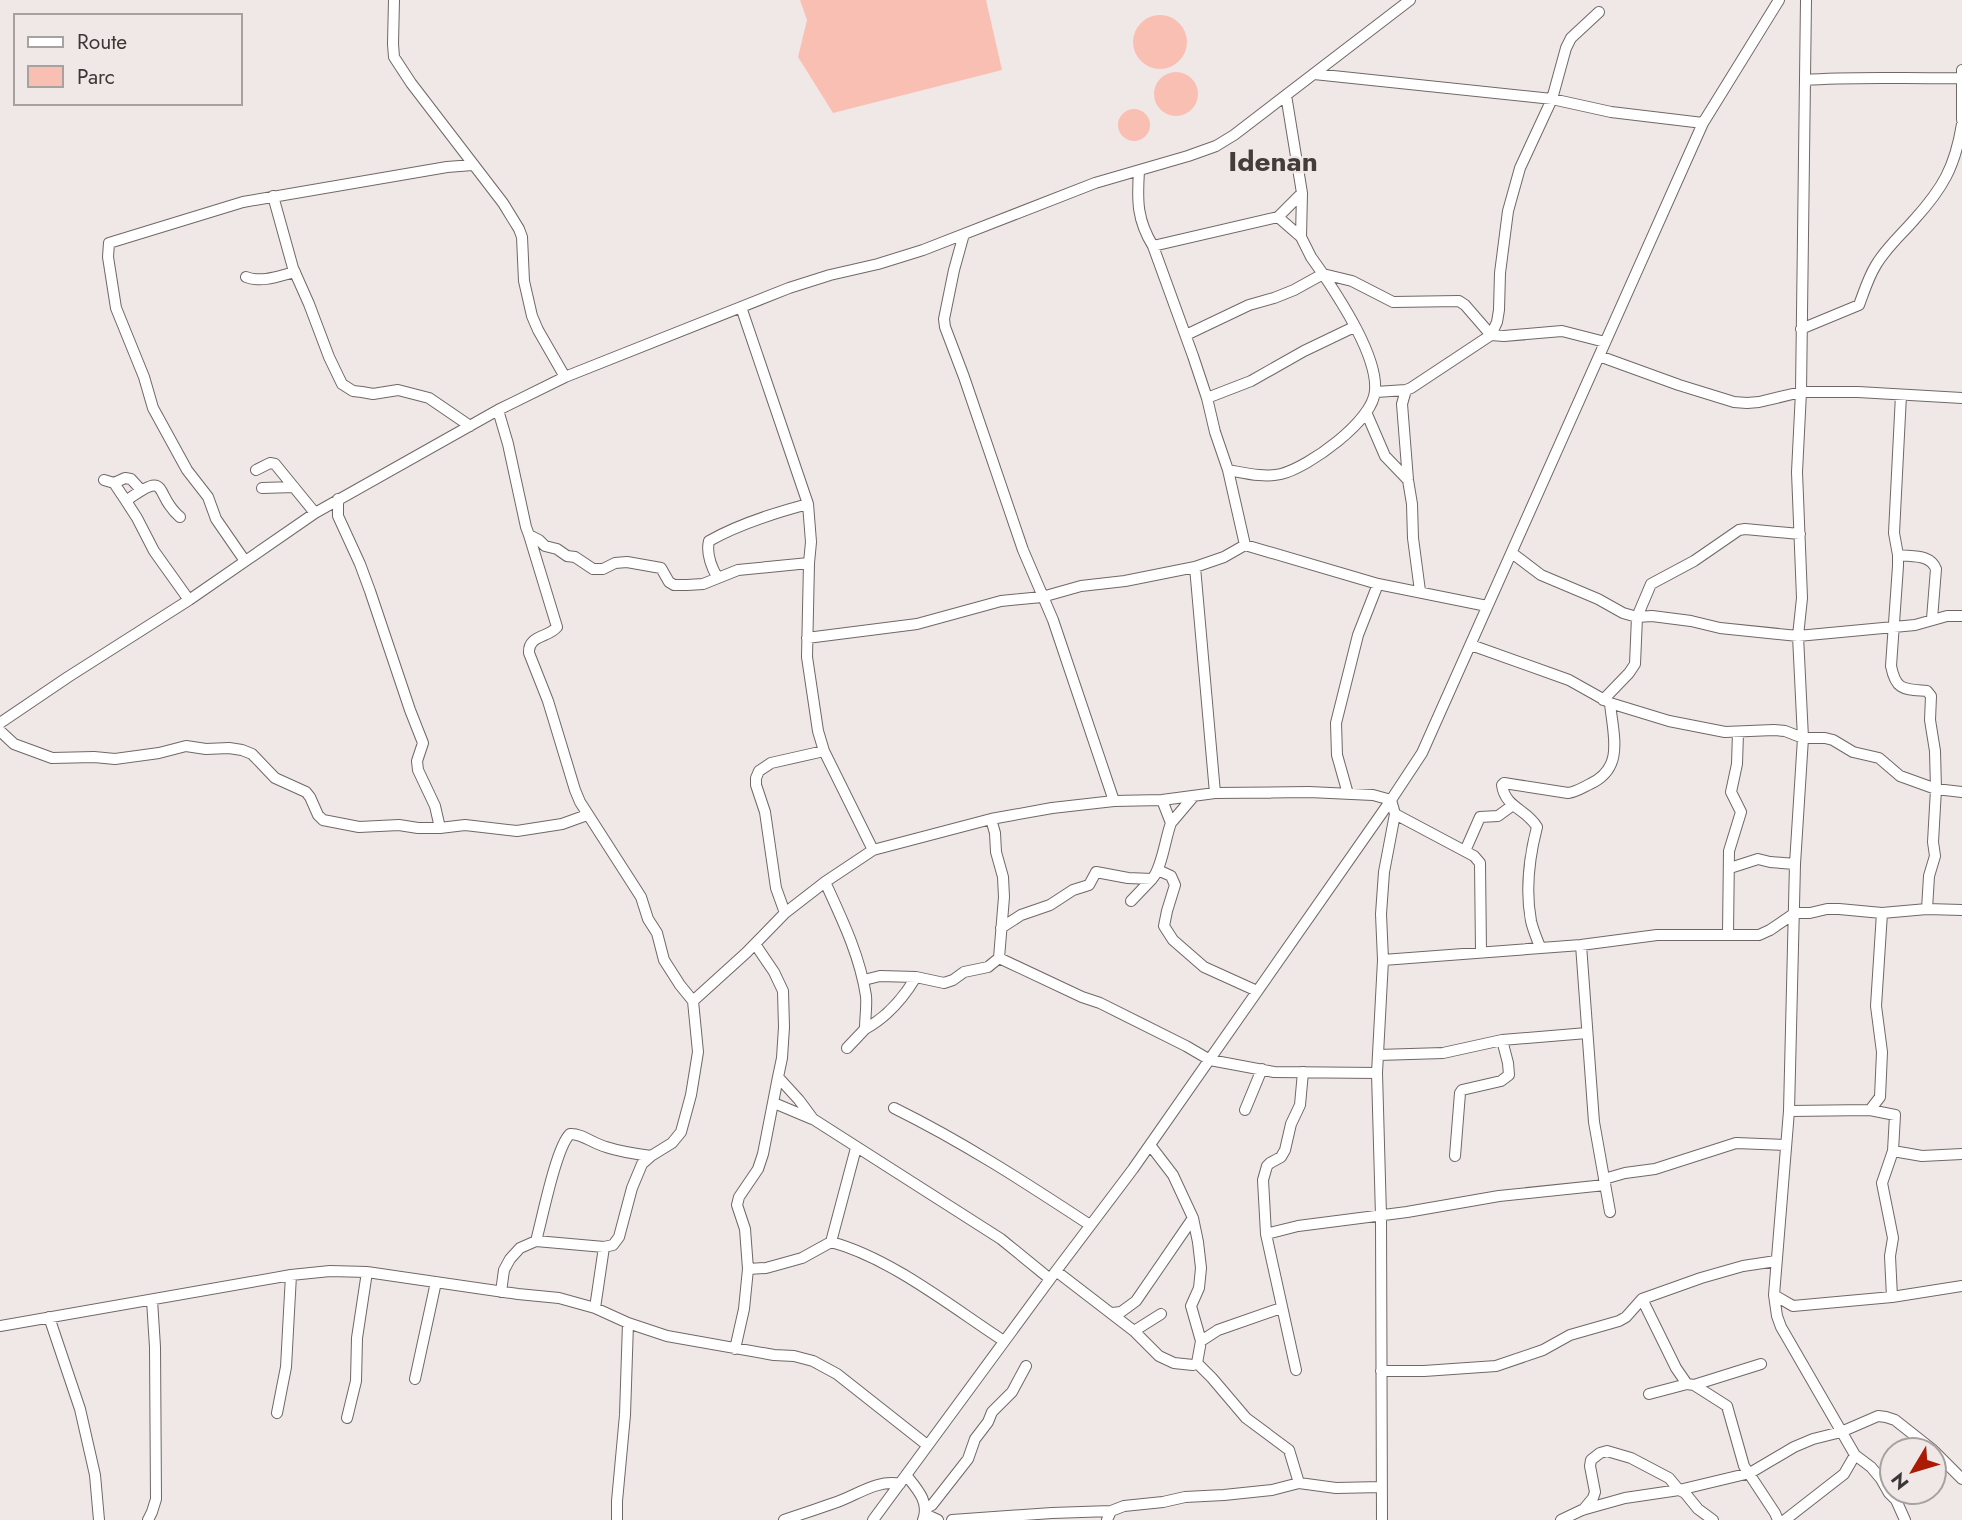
<svg xmlns="http://www.w3.org/2000/svg" width="1962" height="1520" viewBox="0 0 1962 1520" font-family="Jost,sans-serif">
  <style>
    .green { fill: #fabfb3 }
    .lines { fill: none; stroke-linecap: round; stroke-linejoin: round }
    .minor-casing { stroke: #706867; stroke-width: 12 }
    .minor { stroke: #fff; stroke-width: 10 }
    .labels { text-anchor: middle; stroke-width: 5; stroke-linejoin: round; paint-order: stroke }
    .district-label { font-size: 28px; font-weight: bold; fill: #433c3b; stroke: #f0e8e6 }
  </style>
  <rect width="100%" height="100%" fill="#f0e8e6"/>
  <!-- green -->
  <path class="green" d="M800,0H986L1002,70L833,113L798,57L807,20Z
    M1133 42a27 27 0 1 1 54 0a27 27 0 1 1-54 0Z
    M1154 94a22 22 0 1 1 44 0a22 22 0 1 1-44 0Z
    M1118 125a16 16 0 1 1 32 0a16 16 0 1 1-32 0Z"/>
  <g class="lines">
    <defs>
      <path id="minor" d="M394,0L393,44L394,57L411,83L503,203L519,229L522,237L524,281L532,316L538,330L565,377
        M1806,0L1801,392L1797,472L1802,598L1798,636L1803,738L1795,864L1789,1111L1774,1295L1777,1316L1781,1327L1855,1455L1871,1467L1881,1479L1889,1493L1896,1500L1905,1520
        M1962,70V120
        M1314,74L1552,99L1611,112L1703,123
        M1805,80C1857,76 1909,79 1961,78
        M1286,95L1302,193L1301,237
        M1139,171C1137,201 1137,220 1153,246L1193,356L1207,398L1215,432L1228,470L1245,545
        M273,196L293,268L309,304L329,357L342,384L353,391L362,392L373,394L398,390L429,398L470,426
        M1278,217L1301,237L1311,257L1323,274L1352,281L1393,302L1459,301L1465,305L1491,335L1504,336L1562,331L1605,342
        M964,234L954,270L944,319L945,327L964,377L1023,550L1053,620L1114,801
        M1153,246L1278,217L1302,193
        M246,277C262,283 279,276 295,272
        M741,307L808,504L811,542L809,563L807,657L818,731L824,751L873,850
        M1801,329L1859,305C1864,292 1868,278 1876,265C1886,248 1901,235 1914,220C1943,188 1955,167 1962,124
        M1186,335L1249,305L1274,298L1294,290L1323,274C1341,301 1378,357 1375,391C1373,421 1309,467 1281,474C1264,478 1245,473 1228,470
        M1599,356L1679,385L1734,402L1747,403L1759,402L1801,392H1858L1962,398
        M1406,390L1402,404L1408,480L1412,504L1413,538L1420,591
        M1376,392L1406,390L1411,388L1491,335L1497,322L1499,310L1500,273L1508,211L1520,168L1552,99L1566,48L1571,38L1599,12
        M1901,395L1894,533L1898,555V566L1891,666C1896,691 1904,689 1927,691L1931,696L1930,720L1935,751L1936,789L1933,842L1935,856L1929,876L1927,909
        M1207,398L1251,381L1304,351L1354,327
        M498,410L508,444L526,527L529,535L539,540L545,546L557,549L567,556L575,557L593,569H603L615,563L627,562L661,568L669,582L674,585H687L703,584L738,570L809,563
        M1366,412L1385,456L1408,480
        M256,470L270,463L275,464L315,513
        M104,480L114,483L126,501
        M114,483L125,478L131,479L141,490
        M262,488L294,487
        M338,499V516L360,564L370,591L410,710L423,743L417,761L418,770L435,806L440,828
        M180,517C153,495 171,468 126,501L137,518L154,551L189,600
        M529,535L557,627C548,638 528,635 529,653L548,701L575,790L580,802L641,897L648,919L657,933L664,960L680,985L693,1001
        M1512,553L1541,575L1598,599L1623,613L1637,617L1652,616L1691,621L1720,628L1798,636L1915,625L1947,616H1962
        M1898,555C1913,557 1930,554 1936,569L1932,619
        M245,561L216,519L208,497L187,470L153,408L144,377L116,308L108,257L109,243L243,202L447,167L473,165
        M1195,567L1215,793
        M717,577C711,566 706,553 709,541C739,524 774,513 808,504
        M807,638L917,624L1001,601L1042,597L1081,586L1125,581L1195,567L1224,557L1245,545L1378,584L1487,606
        M1471,645L1569,680L1610,703L1669,721L1725,732L1774,730L1785,731L1803,738H1825L1833,740L1853,752L1879,758L1900,776L1936,789L1962,792
        M1603,700L1629,673L1635,664L1637,617L1651,584L1694,561L1739,530L1745,529L1800,534
        M0,723L68,677L189,600L315,513L498,410L565,377L789,288L830,275L878,264L923,250L1095,183L1188,156L1216,146L1234,135L1410,0
        M0,731L14,744L52,758L94,757L115,759L159,753L186,746L206,749L229,748L242,750L252,754L275,778L306,792L310,797L318,815L323,820L359,827L399,825L418,828H440L465,825L517,831L562,824L587,815
        M1348,794L1337,755L1336,723L1358,635L1378,584
        M1395,814L1474,856L1480,863L1481,952
        M1171,823L1193,797
        M1465,851L1480,817L1498,816L1513,805
        M1730,868L1758,859L1770,862L1795,864
        M1158,870L1171,876L1175,885L1167,911L1164,926L1173,940L1204,967L1257,991
        M825,882C842,919 860,956 866,996C867,1006 865,1018 865,1029L847,1048
        M1131,901L1152,879
        M785,913L776,888L765,812L756,785V778L759,771L771,763L824,751
        M1882,913L1876,1006L1882,1052L1880,1097L1870,1110L1895,1115L1893,1151L1882,1183L1893,1238L1890,1256L1892,1297
        M1001,928L1021,915L1050,905L1073,890L1089,885L1096,872L1128,878L1152,879C1162,868 1165,839 1171,823L1162,800
        M1728,933L1729,851L1741,812L1731,792L1737,764L1738,733
        M755,944L774,972L783,991L784,1027L782,1058L778,1077L799,1100L813,1119L1001,1239L1050,1279
        M1581,945L1594,1122L1610,1212
        M1540,947C1537,939 1533,930 1531,921C1525,889 1529,858 1537,827C1527,809 1505,808 1502,785L1504,783L1568,793C1576,792 1582,788 1590,784C1625,768 1613,735 1610,703
        M999,958L1082,997L1100,1003L1186,1046L1210,1060L1274,1072L1377,1073
        M1383,960L1581,945L1657,935H1759L1770,930L1795,913H1810L1827,909H1839L1882,913L1927,909L1962,910
        M864,980L880,976L916,977L944,983L953,980L964,972L988,967L999,958L1004,897L1003,877L996,852L995,833L991,819
        M865,1029C887,1017 904,997 916,977
        M1378,1055L1443,1053L1502,1040L1587,1033
        M774,1103L812,1119
        M894,1108C963,1142 1026,1183 1090,1225
        M1245,1110L1262,1069
        M1789,1111L1870,1110
        M1150,1145L1173,1175L1193,1218L1198,1242L1201,1268L1199,1288L1191,1306L1201,1341L1197,1363
        M1893,1151L1922,1156L1962,1154
        M1455,1156L1460,1093L1462,1090L1501,1081L1509,1075L1508,1063L1502,1040
        M1604,1179L1625,1173L1655,1169L1736,1143L1786,1145
        M1266,1234L1298,1226L1407,1212L1499,1196L1605,1185
        M536,1241C542,1220 556,1147 570,1134C581,1133 594,1144 606,1147C621,1152 636,1154 651,1156
        M831,1242L856,1148
        M748,1269L766,1268L802,1258L831,1242C891,1258 953,1308 1004,1341
        M1056,1271L1134,1331L1159,1356L1174,1363L1193,1365L1197,1363
        M501,1292L504,1270L510,1259L520,1248L536,1241L604,1247L613,1245L619,1237L632,1188L642,1164L651,1156L672,1143L681,1132L691,1095L698,1052L693,1001L746,953L785,913L825,882L873,850L991,819L1052,808L1114,801L1162,800L1215,793L1309,792L1373,795L1391,800L1395,814L1384,872L1381,914L1383,960L1377,1073L1381,1216L1382,1520
        M1774,1295L1793,1306L1892,1297L1962,1286
        M1642,1299L1676,1368L1687,1384
        M595,1308L604,1247
        M1112,1313L1121,1312L1136,1301L1193,1218
        M49,1317L80,1409L95,1475L99,1520
        M0,1326L291,1275L330,1271L367,1272L518,1294L559,1298L595,1308L628,1323L667,1336L774,1355L794,1356L813,1361L837,1374L927,1445
        M1134,1331L1161,1314
        M1201,1341L1218,1330L1281,1308
        M735,1349L744,1309L748,1269L745,1229L737,1205L739,1197L758,1169L763,1154L778,1077
        M1197,1363L1212,1378L1246,1418L1289,1450L1299,1483L1336,1488L1381,1487
        M1296,1370L1266,1234L1263,1180L1267,1166L1270,1163L1281,1157L1285,1150L1291,1124L1300,1105L1303,1072
        M1381,1371H1424L1496,1366L1543,1350L1570,1335L1619,1321L1626,1317L1642,1299L1701,1278L1743,1266L1776,1261
        M415,1379L436,1282
        M1694,1385L1727,1406L1744,1466L1775,1513L1778,1520
        M1649,1394L1687,1384L1694,1385L1761,1364
        M277,1413L286,1367L291,1275
        M347,1418L356,1381L357,1338L367,1272
        M1934,1451L1962,1479
        M906,1475C917,1489 930,1502 923,1520
        M926,1508L932,1505L968,1459L975,1439L988,1422L992,1412L1012,1392L1026,1366
        M1583,1510L1593,1498L1595,1492L1590,1466L1591,1460L1600,1453L1607,1451L1631,1458L1669,1478L1679,1490L1685,1493L1698,1509L1713,1520
        M925,1514L938,1520
        M148,1520L152,1512L156,1499L155,1347L152,1300
        M617,1520V1501L625,1415L628,1323
        M784,1520C802,1514 820,1508 837,1502C857,1495 878,1479 900,1484
        M873,1520L1056,1271L1133,1169L1391,800L1422,753L1703,123L1779,0
        M952,1520L1052,1513L1111,1511
        M1107,1520L1111,1511L1124,1506L1163,1502L1185,1497L1224,1495L1272,1490L1299,1483
        M1561,1520L1582,1510L1625,1498L1679,1490L1750,1473L1794,1447L1813,1439L1841,1432L1878,1416L1886,1417L1895,1420L1933,1450
        M1785,1520L1844,1474L1855,1455"/>
    </defs>
    <!-- minor casing -->
    <use href="#minor" class="minor-casing"/>
    <!-- minor -->
    <use href="#minor" class="minor"/>
  </g>
  <g class="labels">
    <!-- district labels -->
    <g class="district-label">
      <text x="1273" y="171">Idenan</text>
    </g>
  </g>
  <!-- legend -->
  <rect x="14" y="14" width="228" height="91" fill="#f0e8e6" stroke="#a7a1a0" stroke-width="2"/>
  <rect x="28" y="37" width="35" height="10" fill="#ffffff" stroke="#a7a1a0" stroke-width="2"/>
  <text x="77" y="49" font-size="21" fill="#3a3736">Route</text>
  <rect x="28" y="66" width="35" height="21" fill="#fabfb3" stroke="#a7a1a0" stroke-width="2"/>
  <text x="77" y="84" font-size="21" fill="#3a3736">Parc</text>
  <!-- north arrow -->
  <g transform="translate(1913 1471) rotate(232)"><circle r="33" fill="#f0e8e6" stroke="#a7a1a0" stroke-width="2"/>
  <path d="M0-5L12 26L0 18L-12 26Z" fill="#aa1a05"/>
  <text y="-10" font-size="19" font-weight="bold" text-anchor="middle" fill="#3a3736">N</text>
  </g>
</svg>
